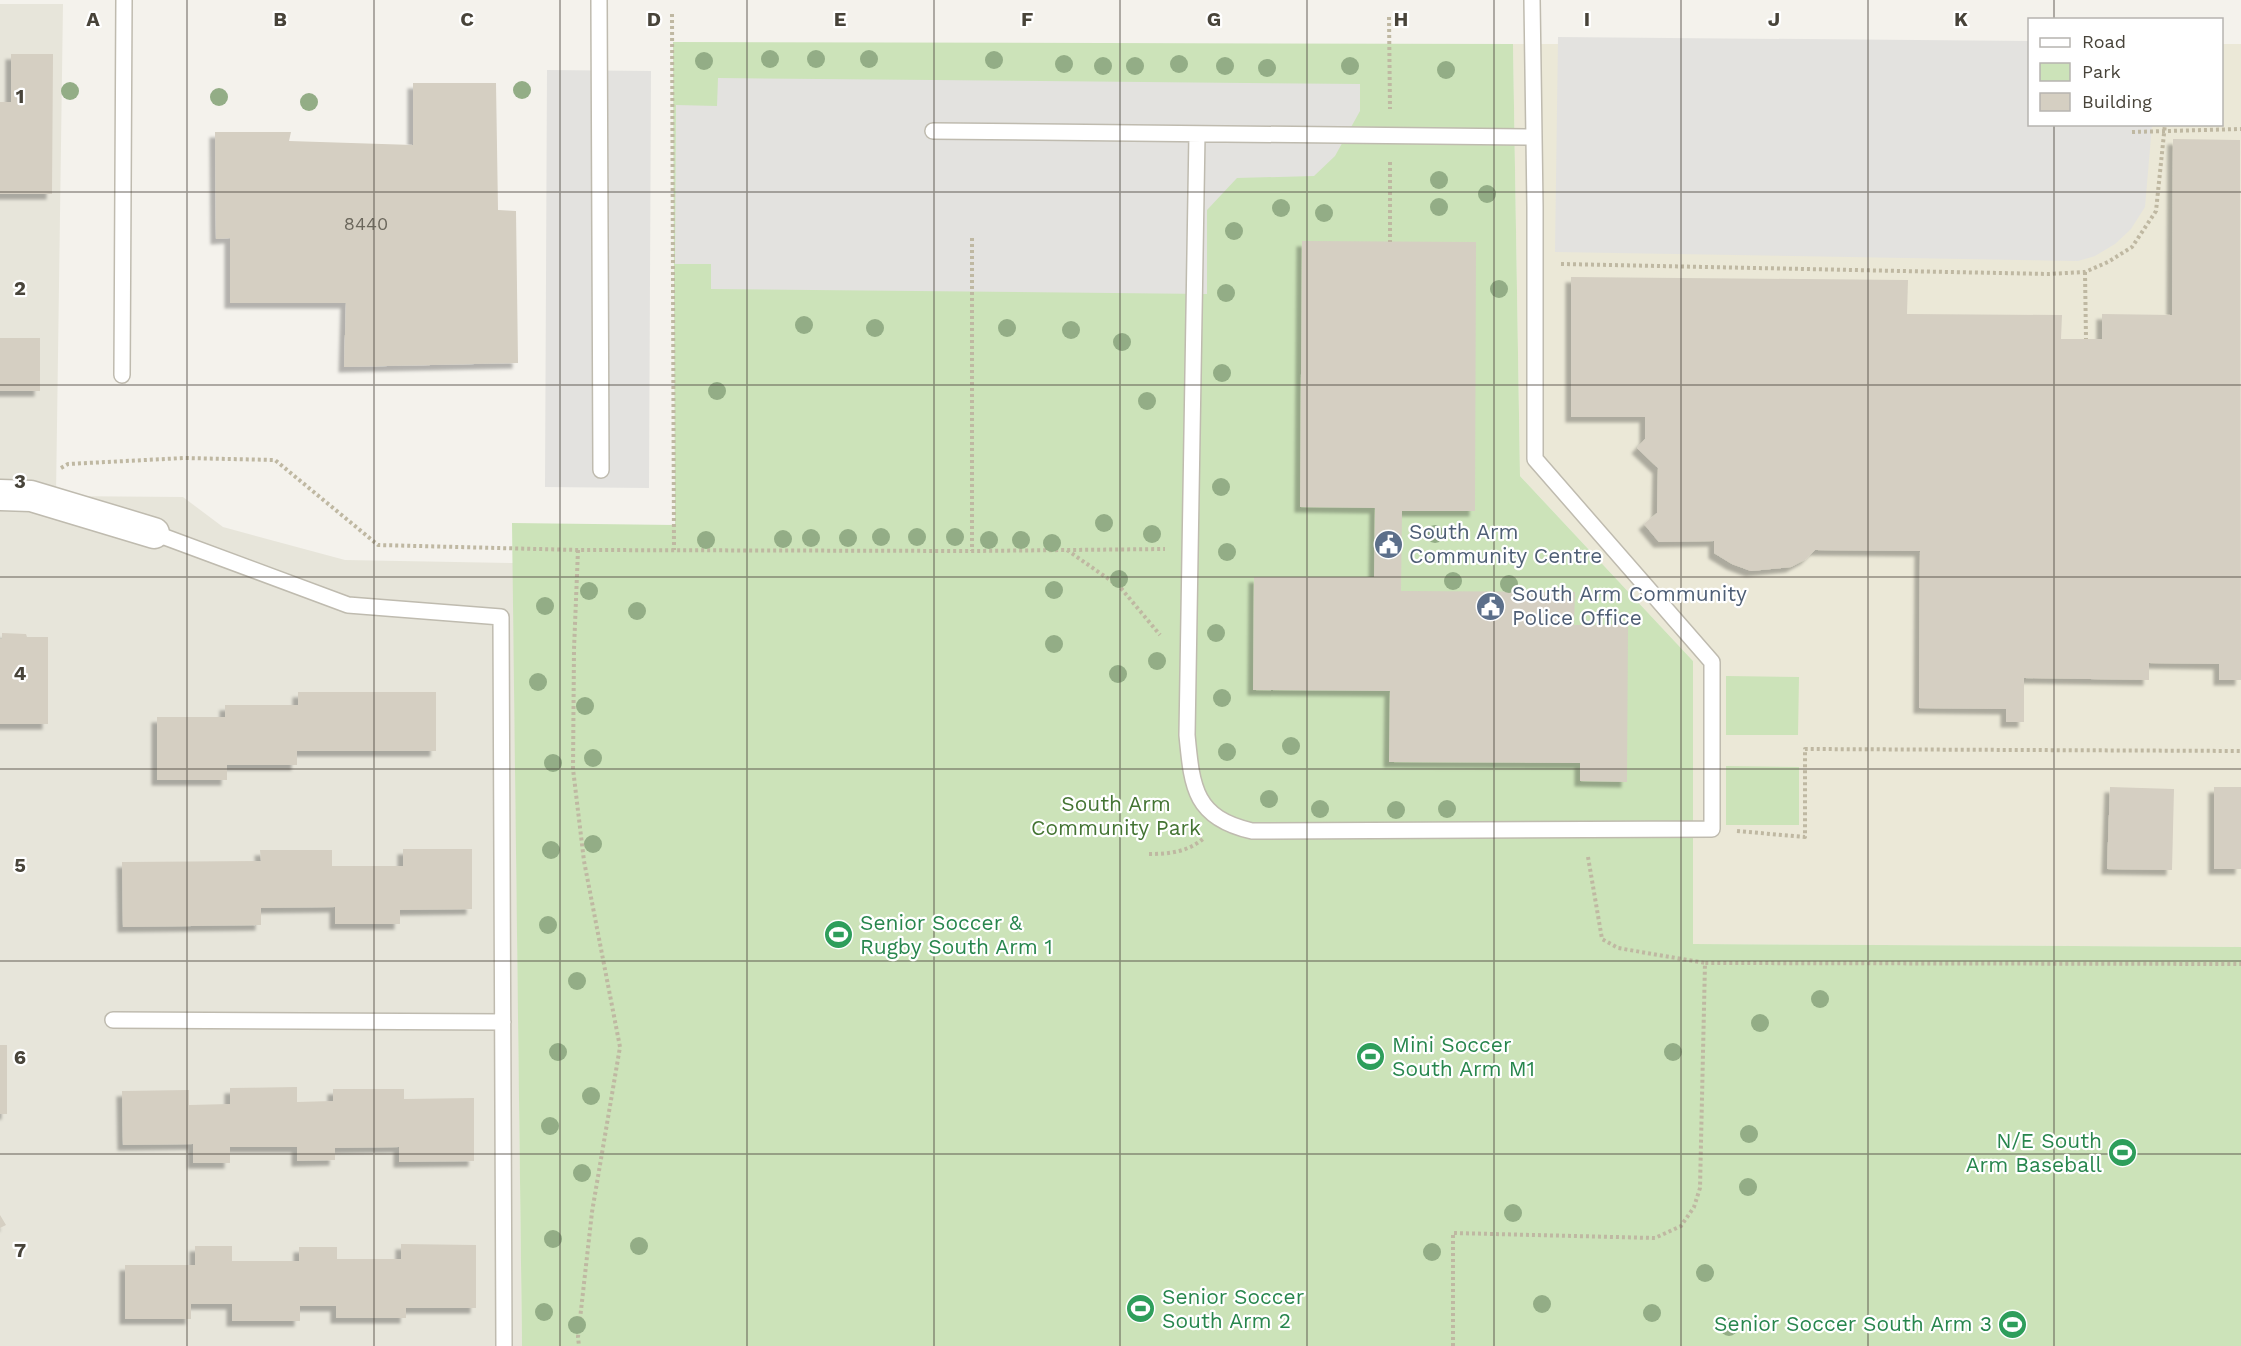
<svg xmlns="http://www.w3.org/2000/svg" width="2241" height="1346" viewBox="0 0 2241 1346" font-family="'Work Sans',sans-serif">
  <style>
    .residential { fill: #e7e5da }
    .education { fill: #ebe8d7 }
    .green { fill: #cce3b9 }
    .parking { fill: #e3e2df }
    .building { fill: #d5cfc2; filter: url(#shadow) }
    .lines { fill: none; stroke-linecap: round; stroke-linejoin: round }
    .service-casing { stroke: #bfbbaf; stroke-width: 18 }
    .minor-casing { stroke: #bfbbaf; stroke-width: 33 }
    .path { stroke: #bfb8a2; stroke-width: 4; stroke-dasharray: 3 3; stroke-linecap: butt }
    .service { stroke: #fff; stroke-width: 15 }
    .minor { stroke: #fff; stroke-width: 30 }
    .tree { fill: #93ad86 }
    .grid { fill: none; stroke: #48443a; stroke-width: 1.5; stroke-opacity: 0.55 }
    .labels { text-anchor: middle; stroke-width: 4.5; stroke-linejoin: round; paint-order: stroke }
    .number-label { font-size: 18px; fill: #6b675c }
    .service-label { font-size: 21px; fill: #4e5e75; stroke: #fff; text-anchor: start }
    .park-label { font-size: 21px; fill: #447433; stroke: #fff }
    .leisure-label { font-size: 21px; fill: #27864d; stroke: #fff; text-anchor: start }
    .grid-label { font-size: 20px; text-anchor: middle; font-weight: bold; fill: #48443a; stroke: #fff; stroke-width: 4.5; stroke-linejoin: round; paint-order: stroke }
  </style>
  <defs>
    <filter id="shadow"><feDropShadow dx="-5.5" dy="5.5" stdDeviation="1.5" flood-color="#0004"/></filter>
  </defs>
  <rect width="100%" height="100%" fill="#f4f2ec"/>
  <!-- residential -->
  <path class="residential" d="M0,4H63L56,496L183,497L223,527L345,560L513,563L522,1346H0Z"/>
  <!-- education -->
  <path class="education" d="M1513,44H2029L2030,124H2222V44H2241V947L1693,944V661L1520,476Z"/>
  <!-- green -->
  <path class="green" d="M673,42L1513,44L1520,476L1693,661V944L2241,947V1346H522L512,523L675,525Z
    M1726,676L1799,677L1798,735H1726Z
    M1726,766L1799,767V825H1726Z"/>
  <!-- parking -->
  <path class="parking" d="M1558,37L2029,41L2030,124L2152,125L2145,207L2131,229L2115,244L2095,256L2078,261L1555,252Z
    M547,70L651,71L649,488L545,487Z
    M718,78L1360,84V111L1335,156L1314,176L1237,178L1207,210V294L711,289V264H675L676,105L717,106Z"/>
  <!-- building -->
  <path class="building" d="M11,54H53L52,194H0V102H11Z
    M413,83H496L498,210L516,211L518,363L344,367L346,303H230V238L216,239L215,132H291L289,141L413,145Z
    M2173,139L2240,140L2241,680H2219V664L2149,663V680L2024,678V722H2006V709L1919,708L1920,551L1815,550L1806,559L1791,567L1751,571L1732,564L1714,553V541L1659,542L1644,524L1657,513L1658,468L1637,448L1645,439V417H1571V277L1908,280L1907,314L2062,315L2061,339H2102V314L2172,315Z
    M1302,241L1476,242L1475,511H1402L1401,591L1575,592L1574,625H1628L1627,782L1580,781V763L1389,762L1390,691L1253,690L1254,577H1374L1375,508L1300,507Z
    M0,338H40V391H0Z
    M2,633L26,634L27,637H48V724H0V639H2Z
    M298,692H436V751H297V765H227V780H157V717H225V705H298Z
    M2110,787L2174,789L2172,870L2107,869Z
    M2214,787H2241V869H2214Z
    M403,849H472V909L400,910V924H335V907L261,908V925L123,927L122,862L261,861L260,850H332V866H403Z
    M0,1045H7V1114H0Z
    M297,1087V1102L333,1101V1089H404V1099L474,1098V1161L399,1162V1147L335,1148V1160L297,1161V1147H230V1163H193V1144L123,1145L122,1091L189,1090V1105L230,1104V1088Z
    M0,1215L6,1225L0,1228Z
    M401,1244L476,1245V1308H406V1318H336V1306H300V1321H232V1304H191V1319H125V1265H195V1246H232V1261H299V1247H337V1259H401Z"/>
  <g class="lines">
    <defs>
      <path id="service" d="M599,0L601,470
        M933,131L1534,137
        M1197,134L1187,735C1192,787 1194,818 1252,831L1712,829V662L1535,459V207L1532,0
        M122,375L124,0
        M154,533L348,605L501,617L504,1346
        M113,1020L503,1022"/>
      <path id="minor" d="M0,495L31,496L154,533"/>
    </defs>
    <!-- service casing -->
    <use href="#service" class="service-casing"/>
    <!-- minor casing -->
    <use href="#minor" class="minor-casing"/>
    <!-- path -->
    <path class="path" d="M672,14L674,550
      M1389,17L1390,109
      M2132,132L2241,129
      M1390,162V242
      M972,238V551
      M1561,264L2048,274L2085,272L2108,262L2132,247L2156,211L2165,124
      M2085,272L2086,339
      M61,468L68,464L184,458L275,460L378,545L578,550L972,551L1165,549
      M578,550L574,649L573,769L584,861L620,1047L592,1212L578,1337L579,1346
      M1067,550L1120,587L1160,635
      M1737,831L1805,837V749L2241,751
      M1149,854C1169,854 1188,852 1204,838
      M1588,857L1602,939L1618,948L1705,963
      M1453,1346V1233L1655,1238L1681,1226L1694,1207L1700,1188L1705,963L2241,964"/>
    <!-- service -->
    <use href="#service" class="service"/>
    <!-- minor -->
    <use href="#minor" class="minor"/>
  </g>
  <!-- trees -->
  <g class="tree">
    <circle cx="770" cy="59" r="9"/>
    <circle cx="816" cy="59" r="9"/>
    <circle cx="869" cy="59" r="9"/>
    <circle cx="994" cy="60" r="9"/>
    <circle cx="704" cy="61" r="9"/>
    <circle cx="1064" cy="64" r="9"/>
    <circle cx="1179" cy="64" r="9"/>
    <circle cx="1103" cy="66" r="9"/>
    <circle cx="1135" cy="66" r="9"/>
    <circle cx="1225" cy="66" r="9"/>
    <circle cx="1350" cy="66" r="9"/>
    <circle cx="1267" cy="68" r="9"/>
    <circle cx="1446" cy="70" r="9"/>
    <circle cx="522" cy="90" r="9"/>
    <circle cx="70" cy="91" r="9"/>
    <circle cx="219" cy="97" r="9"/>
    <circle cx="309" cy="102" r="9"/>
    <circle cx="1439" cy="180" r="9"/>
    <circle cx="1487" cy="194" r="9"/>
    <circle cx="1439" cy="207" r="9"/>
    <circle cx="1281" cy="208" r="9"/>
    <circle cx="1324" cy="213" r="9"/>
    <circle cx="1234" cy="231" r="9"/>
    <circle cx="1499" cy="289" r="9"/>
    <circle cx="1226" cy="293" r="9"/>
    <circle cx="804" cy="325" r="9"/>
    <circle cx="875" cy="328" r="9"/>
    <circle cx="1007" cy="328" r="9"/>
    <circle cx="1071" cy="330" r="9"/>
    <circle cx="1122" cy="342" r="9"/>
    <circle cx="1222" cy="373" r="9"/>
    <circle cx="717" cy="391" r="9"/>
    <circle cx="1147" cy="401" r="9"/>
    <circle cx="1221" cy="487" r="9"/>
    <circle cx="1104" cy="523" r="9"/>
    <circle cx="1152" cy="534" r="9"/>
    <circle cx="1435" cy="534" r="9"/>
    <circle cx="881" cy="537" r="9"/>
    <circle cx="917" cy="537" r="9"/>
    <circle cx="955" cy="537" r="9"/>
    <circle cx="811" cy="538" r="9"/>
    <circle cx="848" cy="538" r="9"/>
    <circle cx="783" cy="539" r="9"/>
    <circle cx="706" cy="540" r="9"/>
    <circle cx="989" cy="540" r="9"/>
    <circle cx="1021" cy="540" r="9"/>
    <circle cx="1052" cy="543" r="9"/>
    <circle cx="1227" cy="552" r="9"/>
    <circle cx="1119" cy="579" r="9"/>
    <circle cx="1453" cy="581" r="9"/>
    <circle cx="1509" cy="584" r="9"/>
    <circle cx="1054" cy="590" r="9"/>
    <circle cx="589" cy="591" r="9"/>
    <circle cx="545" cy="606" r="9"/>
    <circle cx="637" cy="611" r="9"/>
    <circle cx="1216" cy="633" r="9"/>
    <circle cx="1054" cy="644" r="9"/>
    <circle cx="1157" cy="661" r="9"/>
    <circle cx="1118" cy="674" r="9"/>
    <circle cx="538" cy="682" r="9"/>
    <circle cx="1222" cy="698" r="9"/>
    <circle cx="585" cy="706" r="9"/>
    <circle cx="1291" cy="746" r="9"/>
    <circle cx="1227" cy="752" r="9"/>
    <circle cx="593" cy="758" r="9"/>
    <circle cx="553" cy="763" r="9"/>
    <circle cx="1269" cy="799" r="9"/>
    <circle cx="1320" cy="809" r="9"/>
    <circle cx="1447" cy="809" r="9"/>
    <circle cx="1396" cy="810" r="9"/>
    <circle cx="593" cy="844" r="9"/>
    <circle cx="551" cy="850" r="9"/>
    <circle cx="548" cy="925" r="9"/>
    <circle cx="577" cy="981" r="9"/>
    <circle cx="1820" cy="999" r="9"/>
    <circle cx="1760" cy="1023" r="9"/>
    <circle cx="558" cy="1052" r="9"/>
    <circle cx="1673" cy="1052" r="9"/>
    <circle cx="591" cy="1096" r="9"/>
    <circle cx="550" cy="1126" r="9"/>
    <circle cx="1749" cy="1134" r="9"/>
    <circle cx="582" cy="1173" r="9"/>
    <circle cx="1748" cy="1187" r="9"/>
    <circle cx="1513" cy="1213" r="9"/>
    <circle cx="553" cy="1239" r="9"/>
    <circle cx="639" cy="1246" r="9"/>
    <circle cx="1432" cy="1252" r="9"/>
    <circle cx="1705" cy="1273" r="9"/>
    <circle cx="1542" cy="1304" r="9"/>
    <circle cx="544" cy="1312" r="9"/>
    <circle cx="1652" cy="1313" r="9"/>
    <circle cx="577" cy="1325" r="9"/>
    <circle cx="1729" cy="1327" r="9"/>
  </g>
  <!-- grid -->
  <path class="grid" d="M187,0V1346M374,0V1346M560,0V1346M747,0V1346M934,0V1346M1120,0V1346M1307,0V1346M1494,0V1346M1681,0V1346M1868,0V1346M2054,0V20M2054,124V1346M0,192H2241M0,385H2241M0,577H2241M0,769H2241M0,961H2241M0,1154H2241"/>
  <!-- icons -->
  <defs>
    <symbol id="civic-disc" viewBox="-11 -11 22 22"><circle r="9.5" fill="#5c6f8a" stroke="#fff"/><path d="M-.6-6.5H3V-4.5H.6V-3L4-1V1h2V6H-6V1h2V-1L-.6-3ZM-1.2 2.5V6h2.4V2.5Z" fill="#fff"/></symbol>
    <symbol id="stadium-disc" viewBox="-11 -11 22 22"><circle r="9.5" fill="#2e9e5b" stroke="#fff"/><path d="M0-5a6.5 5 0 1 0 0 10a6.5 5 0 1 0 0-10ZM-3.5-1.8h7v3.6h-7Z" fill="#fff"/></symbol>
  </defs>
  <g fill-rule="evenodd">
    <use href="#civic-disc" x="1372" y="528" width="33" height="33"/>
    <use href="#civic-disc" x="1474" y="590" width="33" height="33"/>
    <use href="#stadium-disc" x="822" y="918" width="33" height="33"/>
    <use href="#stadium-disc" x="1354" y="1040" width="33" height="33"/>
    <use href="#stadium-disc" x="2106" y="1136" width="33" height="33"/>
    <use href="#stadium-disc" x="1124" y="1292" width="33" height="33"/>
    <use href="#stadium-disc" x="1996" y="1308" width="33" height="33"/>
  </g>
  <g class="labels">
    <!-- number labels -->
    <g class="number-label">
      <text x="366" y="230">8440</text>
    </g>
    <!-- service labels -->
    <g class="service-label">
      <text x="1409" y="539">South Arm<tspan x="1409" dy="24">Community Centre</tspan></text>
      <text x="1512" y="601">South Arm Community<tspan x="1512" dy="24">Police Office</tspan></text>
    </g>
    <!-- park labels -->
    <g class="park-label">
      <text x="1116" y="811">South Arm<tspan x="1116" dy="24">Community Park</tspan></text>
    </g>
    <!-- leisure labels -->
    <g class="leisure-label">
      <text x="860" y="930">Senior Soccer &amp;<tspan x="860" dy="24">Rugby South Arm 1</tspan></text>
      <text x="1392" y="1052">Mini Soccer<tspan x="1392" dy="24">South Arm M1</tspan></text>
      <text x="2102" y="1148" text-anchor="end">N/E South<tspan x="2102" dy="24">Arm Baseball</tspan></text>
      <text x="1162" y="1304">Senior Soccer<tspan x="1162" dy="24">South Arm 2</tspan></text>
      <text x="1992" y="1331" text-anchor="end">Senior Soccer South Arm 3</text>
    </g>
  </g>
  <g class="grid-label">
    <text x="93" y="26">A</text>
    <text x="280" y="26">B</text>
    <text x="467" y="26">C</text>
    <text x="654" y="26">D</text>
    <text x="840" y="26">E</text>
    <text x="1027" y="26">F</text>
    <text x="1214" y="26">G</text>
    <text x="1401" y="26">H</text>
    <text x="1587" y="26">I</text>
    <text x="1774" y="26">J</text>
    <text x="1961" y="26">K</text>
    <text x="20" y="103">1</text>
    <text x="20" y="295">2</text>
    <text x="20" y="488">3</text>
    <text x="20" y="680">4</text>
    <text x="20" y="872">5</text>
    <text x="20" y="1064">6</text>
    <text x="20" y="1257">7</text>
  </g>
  <!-- legend -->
  <rect x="2028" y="18" width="195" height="108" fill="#ffffff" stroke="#b6b4b0" stroke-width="1.5"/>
  <rect x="2040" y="38" width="30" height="9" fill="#ffffff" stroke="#b6b4b0" stroke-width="1.5"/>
  <text x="2082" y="48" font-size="18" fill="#48443a">Road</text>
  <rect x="2040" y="63" width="30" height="18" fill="#cce3b9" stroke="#b6b4b0" stroke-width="1.5"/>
  <text x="2082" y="78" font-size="18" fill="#48443a">Park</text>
  <rect x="2040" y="93" width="30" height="18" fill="#d5cfc2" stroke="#b6b4b0" stroke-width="1.5"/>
  <text x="2082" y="108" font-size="18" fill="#48443a">Building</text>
</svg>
